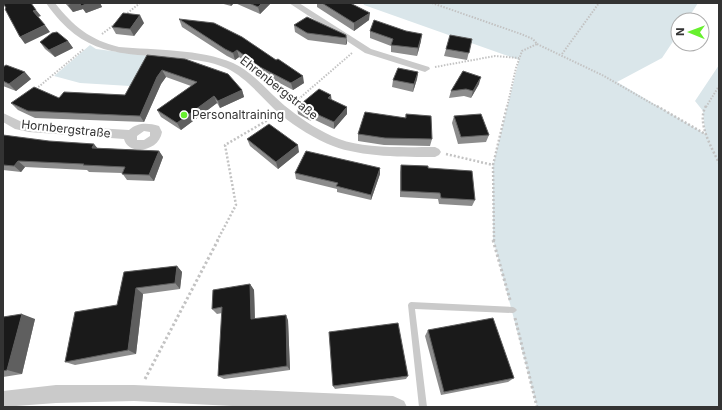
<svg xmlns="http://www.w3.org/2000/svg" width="722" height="410" viewBox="0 0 722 410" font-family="Inter,sans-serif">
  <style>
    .green { fill: #dae6ea }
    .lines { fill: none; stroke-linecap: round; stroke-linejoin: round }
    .path-far2 { stroke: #c3c3c3; stroke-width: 2; stroke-dasharray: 1.5 1.5; stroke-linecap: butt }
    .path-far1 { stroke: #c3c3c3; stroke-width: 2.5; stroke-dasharray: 2 2; stroke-linecap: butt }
    .path { stroke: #c3c3c3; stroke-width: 3; stroke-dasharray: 2.5 2.5; stroke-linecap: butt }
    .lane { fill: #cacaca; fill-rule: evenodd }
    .street { fill: #cacaca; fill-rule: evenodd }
    .wall { fill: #8c8c8c }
    .shaded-wall { fill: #5f5f5f }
    .building { fill: #1a1a1a; stroke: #5f5f5f }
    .poi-dot { fill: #67f02e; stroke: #fff; stroke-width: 1.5 }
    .labels { text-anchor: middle; stroke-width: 4; stroke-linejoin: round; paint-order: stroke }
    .street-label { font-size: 12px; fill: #333; stroke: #fff }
    .poi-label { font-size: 12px; fill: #333; stroke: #fff; text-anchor: start }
  </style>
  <rect width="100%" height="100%" fill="#fff"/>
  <!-- green -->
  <path class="green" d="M363,3H698L687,20H678V34L662,58L617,82L705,134L703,111L695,101L719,65V407H537L493,239V165L519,60L364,5Z
    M90,45L96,49L150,56L130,86L80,83L54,76Z"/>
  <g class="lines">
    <!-- path-far2 -->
    <path class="path-far2" d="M432,3L521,34L533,39L537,44L522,51L516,68L507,107
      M125,15L140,3
      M102,34L115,24
      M537,44L602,75L658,107
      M562,54L599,3
      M435,67L495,56L519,58
      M36,89L84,49
      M294,103L352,53
      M706,107L719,86"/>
    <!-- path-far1 -->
    <path class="path-far1" d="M657,106L705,134
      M706,106C696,122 712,148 719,163
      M446,154L493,165
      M217,241L236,205L225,145L273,117
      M494,241L493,165L507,106"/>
    <!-- path -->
    <path class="path" d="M493,240L510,300
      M515,318L537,407
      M145,379L218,240"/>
    <!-- lane -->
    <path class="lane" d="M411,302L513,307L515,308L517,310L515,312L513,313L415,309L427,407H419L408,305L409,303Z"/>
    <!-- street -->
    <path class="street" d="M46,3H55C73,26 90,40 119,47C154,50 201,49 233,63C255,73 270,95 289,109C304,121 321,132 339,139C365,149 407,147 435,147L439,149L441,152L439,155L435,157C405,157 361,157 333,146C315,139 296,127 281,115C263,100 248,78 226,68C210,61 195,60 179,58C118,53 84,57 46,3Z
      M289,3H299L371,49L429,67L430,69L425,72L365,53Z
      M3,113L22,122L29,124L129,130C138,122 148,123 159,126L162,132C159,152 128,156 124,139L29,132L15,129L3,122ZM144,131L150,132V136L144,140H137V136Z
      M56,385H134L393,396L404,401L407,407H252L134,401L56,403L3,407V391Z"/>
  </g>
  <!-- wall -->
  <path class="wall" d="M65,3H100L102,7L86,13L83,9L73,12Z
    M220,3H234L231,6Z
    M235,3H271L260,14Z
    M317,3H350L369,20L354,31L317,7Z
    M179,19L304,83L293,90L262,74L239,57L235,60L227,56L182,27Z
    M144,23L134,36L116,34L112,27Z
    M294,25L346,35L347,43L346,45L308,40L295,32Z
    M370,31L421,41L417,56L391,52V46L370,38Z
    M472,39L467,60L444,56L446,49Z
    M68,41L73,48L55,57L45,49L40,42Z
    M147,55L242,90L244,97L220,108L217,103L181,130L161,117L157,110L191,86L166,77L161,84L144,122L35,118L18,110L11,103L59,98L125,95Z
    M3,67L31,79L16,91L3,86Z
    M418,72L417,79L413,92L392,87L393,80Z
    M479,84L471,98L464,96L449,98L451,91Z
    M331,95V100L347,114L334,129L313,119L311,121L298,114L297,107Z
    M406,114L432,139L430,146L384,145L358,141V134L405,118Z
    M454,116L489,135L486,142L458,144L452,123Z
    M3,135L97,148L159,151L163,157L154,181L127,180L122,173L89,172L87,170L25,167L21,172L3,170Z
    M247,139L299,152L278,169L250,146Z
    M401,165L428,168L475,200L472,206L439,204L438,199L400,197V172Z
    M380,168V174L371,200L337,192V189L296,179L295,173Z
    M177,266L182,272L180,289L143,294L136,354L75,365L65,362L117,305L124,272Z
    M250,284L254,290L255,319L288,320L290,370L224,379L218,376L222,313L217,314L212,309Z
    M3,317L35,319L22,374L3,377Z
    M428,330L514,378L508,382L441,395L425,336Z
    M408,376L406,379L335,389L333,386Z"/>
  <!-- shaded-wall -->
  <path class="shaded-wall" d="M73,3H79L83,9L73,12L68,5Z
    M89,3H100L102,7L86,13L81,6Z
    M230,3H234L231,6Z
    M262,3H271L260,14L258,7Z
    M36,10L41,16L38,17L33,11Z
    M370,13L369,20L354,31V23Z
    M140,15L144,23L134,36L130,29Z
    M45,25L50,32L25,44L20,37Z
    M422,34L421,41L417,56L418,48Z
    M346,35L347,43L346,45Z
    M68,41L73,48L55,57L49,50Z
    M237,50L239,57L235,60L233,53Z
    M162,70L166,77L161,84L144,122L140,116L157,77Z
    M25,72L31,79L16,91L9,84Z
    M418,72L417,79L413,92L414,84Z
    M303,76L304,83L293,90L291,83Z
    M481,77L479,84L471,98L473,91Z
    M242,90L244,97L220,108L218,101Z
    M331,95L332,103L328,98Z
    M214,96L217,103L181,130L177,123Z
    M347,107V114L334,129V122Z
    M312,112L313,119L311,121L310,114Z
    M94,144L99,150L92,148Z
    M298,145L299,152L278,169L276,162Z
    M159,151L163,157L154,181L149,175Z
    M18,161L25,167L21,172L14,166Z
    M380,168V174L371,200V195Z
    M177,266L182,272L180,289L175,283Z
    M250,284L254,290L255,324L251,319Z
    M136,288L143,294L136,354L128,350Z
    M22,314L35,319L22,374L7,370Z
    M286,315L288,320L290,370L287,366Z"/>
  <!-- building -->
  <path class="building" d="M3,3H31L36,10L33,11L45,25L20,37L5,9L6,8Z
    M80,3H89L81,6Z
    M249,3H262L258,7Z
    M322,3H350L370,13L354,23Z
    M123,13L140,15L130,29L112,27Z
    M307,17L346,35V38L307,33L294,25Z
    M179,19L214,23L242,37L276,60L278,59L303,76L291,83L260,67L237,50L233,53L225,49Z
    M374,20L406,31L422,34L418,48L391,45L393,39L370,31Z
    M57,32L68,41L49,50L40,42L52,33Z
    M450,35L472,39L469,53L446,49Z
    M147,55L185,59L228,74L242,90L218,101L214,96L177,123L157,110L197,82L162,70L157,77L140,116L28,111L11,103L34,87L59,98L64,92L125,95Z
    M6,65L25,72L9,84L3,81V67Z
    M398,68L418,72L414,84L393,80Z
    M463,71L481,77L473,91L466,89L451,91Z
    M319,89L331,95L328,98L347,107L334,122L312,112L310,114L297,107Z
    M365,112L406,118V114L431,116L432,139L385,138L358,134Z
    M481,114L489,135L461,137L454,116Z
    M269,124L298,145L276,162L247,139Z
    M3,135L49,141L94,144L92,148L159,151L149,175L122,174L125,167L83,165L84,164L18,161L14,166L3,165Z
    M306,151L380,168L371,195L336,186L338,183L295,173Z
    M401,165L428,166V168L472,171L475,200L441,198L440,193L401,191Z
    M177,266L175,283L136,288L128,350L65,362L75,312L117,305L124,272Z
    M250,284L251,319L286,315L287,366L218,376L222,307L212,309L213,290Z
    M22,314L7,370L3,371V317Z
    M493,318L514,378L444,392L428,330Z
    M398,323L408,376L333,386L329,332Z"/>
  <!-- markers -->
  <circle class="poi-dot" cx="184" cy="115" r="4"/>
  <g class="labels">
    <!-- street labels -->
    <g class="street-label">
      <text transform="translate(279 88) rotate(38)" y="4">Ehrenbergstraße</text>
      <text transform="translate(66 129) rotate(6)" y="4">Hornbergstraße</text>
    </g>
    <!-- poi labels -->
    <g class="poi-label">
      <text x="192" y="119">Personaltraining</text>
    </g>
  </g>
  <!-- border -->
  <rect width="722" height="410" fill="none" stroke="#333333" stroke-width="8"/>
  <!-- north arrow -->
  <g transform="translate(690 32) rotate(271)"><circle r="19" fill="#ffffff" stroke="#adadad"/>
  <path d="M0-3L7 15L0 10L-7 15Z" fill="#67f02e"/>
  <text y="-6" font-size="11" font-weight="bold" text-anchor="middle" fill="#333333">N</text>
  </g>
</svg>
